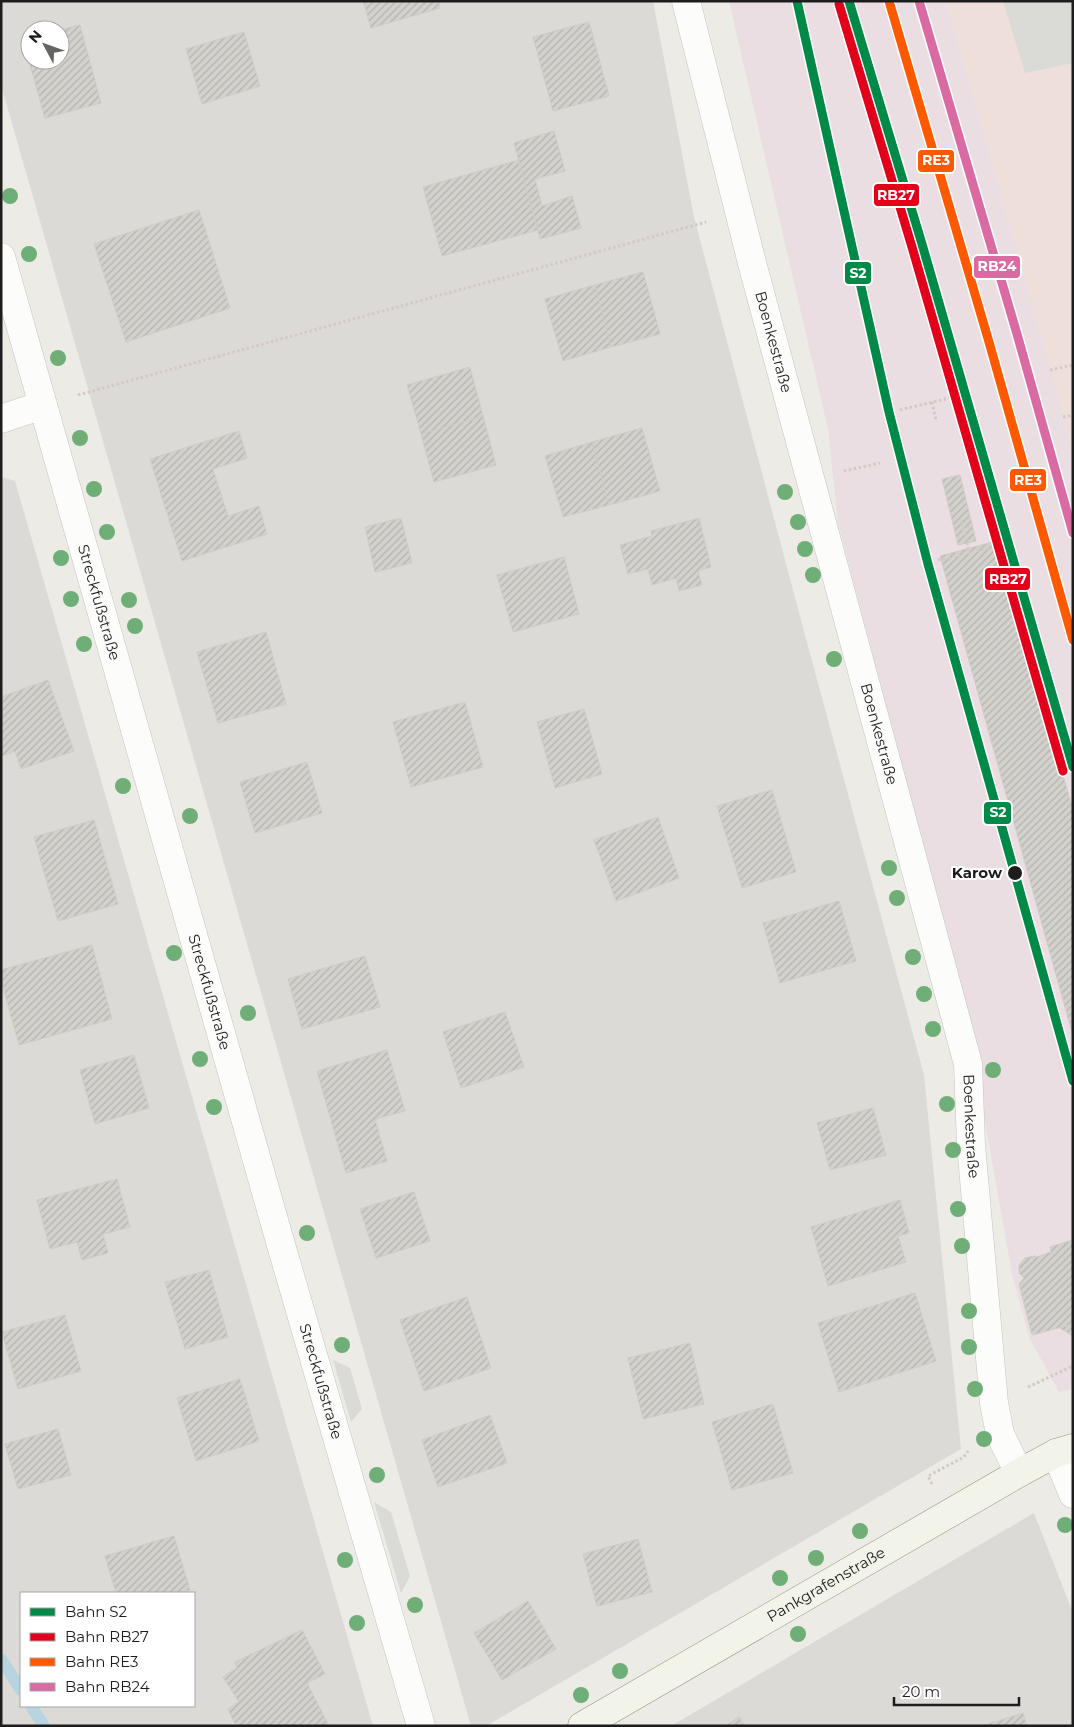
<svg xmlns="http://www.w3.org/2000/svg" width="1074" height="1727" viewBox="0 0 1074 1727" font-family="Montserrat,sans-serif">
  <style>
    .residential { fill: #dbdad7; fill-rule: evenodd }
    .commercial { fill: #eedfda }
    .railway { fill: #eadee3 }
    .parking { fill: #dadad7 }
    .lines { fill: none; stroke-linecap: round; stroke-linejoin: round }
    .stream { stroke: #b8d4e0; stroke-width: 12 }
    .building { fill: url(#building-hatch); stroke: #cfccc6 }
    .street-casing { stroke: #c4c4c1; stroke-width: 29 }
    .secondary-casing { stroke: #92967d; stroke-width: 29 }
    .path { stroke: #d6c9c4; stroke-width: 3; stroke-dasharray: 2.5 2.5; stroke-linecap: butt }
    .street { stroke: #fcfcfb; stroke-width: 28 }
    .secondary { stroke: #f2f3e9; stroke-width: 28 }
    .rail-1-casing { stroke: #fff; stroke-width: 12 }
    .rail-2-casing { stroke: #fff; stroke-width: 12 }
    .rail-3-casing { stroke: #fff; stroke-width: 12 }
    .rail-4-casing { stroke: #fff; stroke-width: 12 }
    .rail-1 { stroke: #018a47; stroke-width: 9 }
    .rail-2 { stroke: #e2001a; stroke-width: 9 }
    .rail-3 { stroke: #ff5900; stroke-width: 9 }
    .rail-4 { stroke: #da6ba2; stroke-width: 9 }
    .tree { fill: #6fae77 }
    .stop-dot { fill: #1d1d1d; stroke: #fff; stroke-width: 2 }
    .labels { text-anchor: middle; stroke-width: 4; stroke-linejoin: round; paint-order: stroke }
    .street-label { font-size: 15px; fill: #1d1d1d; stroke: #fff }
    .stop-label { font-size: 15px; font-weight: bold; fill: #1d1d1d; stroke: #fff; text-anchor: end }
    .line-badge { stroke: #fff; stroke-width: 2 }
    .badge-label { font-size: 14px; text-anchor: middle; font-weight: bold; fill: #fff }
  </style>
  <defs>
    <pattern id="building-hatch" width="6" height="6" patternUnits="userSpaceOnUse" patternTransform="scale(1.25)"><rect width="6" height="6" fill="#d2d1cc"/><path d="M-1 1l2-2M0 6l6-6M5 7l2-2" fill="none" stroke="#b4b3af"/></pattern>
  </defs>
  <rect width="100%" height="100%" fill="#ecebe5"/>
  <!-- residential -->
  <path class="residential" d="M1,1H653L694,217L802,624L924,1075L961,1449L486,1726H471L1,85ZM30,30H60V60H30Z
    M1,477L15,481L373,1726H1ZM21,1593H194V1706H21Z
    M1034,1513L1073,1613V1726H671Z"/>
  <!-- commercial -->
  <path class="commercial" d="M946,1H1073V451L1058,399Z"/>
  <!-- railway -->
  <path class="railway" d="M729,1H946L1073,451V1389L1059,1392L1029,1337L1012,1274L962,992L838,523L828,429Z"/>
  <!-- parking -->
  <path class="parking" d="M1003,1H1073V63L1025,73Z
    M333,1360L350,1368L362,1409L351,1422Z
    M374,1502L391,1512L410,1576L401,1593Z"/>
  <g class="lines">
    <!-- stream -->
    <path class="stream" d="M1,1659L21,1690
      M31,1706L44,1726"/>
  </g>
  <!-- building -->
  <path class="building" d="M363,1H439L440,8L371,28Z
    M589,22L609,96L553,111L533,37Z
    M80,25L101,103L45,118L23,40L30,38V60H60V30Z
    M244,32L260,86L202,104L186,49Z
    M554,131L565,171L535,179L542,206L572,196L581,228L540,239L514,143Z
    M519,160L538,230L442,256L423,187Z
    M199,210L230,308L126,342L94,244Z
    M643,272L660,334L611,347L595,285Z
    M595,285L611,347L563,361L545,299Z
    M470,367L483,416L421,434L407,385Z
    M483,416L496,465L434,482L421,434Z
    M642,428L660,491L609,505L592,442Z
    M239,431L247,458L213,469L228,516L259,506L267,534L182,561L150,459Z
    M592,442L609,505L563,517L545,456Z
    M960,475L976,541L958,545L942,479Z
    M401,518L412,563L375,572L365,527Z
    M699,518L711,567L698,571L702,585L679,591L676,578L652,585L648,569L628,574L620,545L652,536L651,531Z
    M996,541L1073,810V1036L940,556Z
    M564,557L579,614L513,632L497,575Z
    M266,632L286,704L218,723L197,652Z
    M48,680L74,751L21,769L15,751L1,756V697Z
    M465,702L483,767L411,787L393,722Z
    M584,709L602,774L555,788L537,722Z
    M307,762L322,813L255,833L240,782Z
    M772,790L796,872L742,888L717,806Z
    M658,817L679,878L616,901L594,840Z
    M94,820L118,904L58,921L34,837Z
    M839,901L856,961L780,983L763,923Z
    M92,945L112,1019L19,1045L1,980V970Z
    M365,956L380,1007L302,1029L288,979Z
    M505,1012L524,1067L461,1088L443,1032Z
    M387,1050L405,1111L375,1119L387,1161L346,1173L317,1071Z
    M134,1055L149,1108L95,1124L80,1070Z
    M873,1108L886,1155L830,1170L817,1123Z
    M117,1179L130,1227L103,1234L108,1253L82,1260L77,1242L50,1249L37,1200Z
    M414,1192L430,1241L376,1258L360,1209Z
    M900,1200L909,1233L898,1236L906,1262L828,1286L811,1227Z
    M1073,1240V1324L1032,1335L1019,1284L1024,1278L1019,1273V1265L1025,1258L1035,1256L1037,1257L1051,1252L1050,1247Z
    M209,1270L228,1337L185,1349L165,1282Z
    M915,1293L936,1361L839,1392L818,1323Z
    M467,1297L491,1368L424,1391L400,1320Z
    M65,1315L81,1371L18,1389L2,1332Z
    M1073,1324V1336L1060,1328Z
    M690,1343L704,1404L643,1419L628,1358Z
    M240,1379L259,1441L196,1461L177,1398Z
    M773,1404L793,1473L732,1490L712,1422Z
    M490,1415L507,1463L438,1487L422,1440Z
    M58,1429L71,1475L18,1489L5,1444Z
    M174,1536L190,1590L180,1593H116L105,1556Z
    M638,1539L652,1592L597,1606L583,1554Z
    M528,1601L556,1649L502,1680L474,1633Z
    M302,1630L325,1674L307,1683L329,1726H236L228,1709L239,1702L223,1677L237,1668L235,1662Z
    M1023,1713L1027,1726H982Z
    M739,1717L745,1726H725Z"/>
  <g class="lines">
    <defs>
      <g id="street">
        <path id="s1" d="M686,1L752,263L968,1064L971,1145L994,1403L1000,1434L1019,1473"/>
        <path id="s2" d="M1,257L279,1238L421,1726"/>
        <path d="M1,419L43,405"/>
        <path d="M1056,1453L1073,1494"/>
      </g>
      <g id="secondary">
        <path id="s3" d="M582,1726L1019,1473L1056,1453L1073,1448"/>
      </g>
    </defs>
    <!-- street casing -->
    <use href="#street" class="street-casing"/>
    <!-- secondary casing -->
    <use href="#secondary" class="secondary-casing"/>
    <!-- path -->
    <path class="path" d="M1050,370L1073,365
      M78,395L706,222
      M932,402L936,420
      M900,410L957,396
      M1063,417L1073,415
      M844,471L880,463
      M962,523L970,553
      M938,560L1000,545
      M1028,1387L1073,1366
      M932,1484L928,1476L964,1457L968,1451"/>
    <!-- street -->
    <use href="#street" class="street"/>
    <!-- secondary -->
    <use href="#secondary" class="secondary"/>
    <defs>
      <path id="rail-1" d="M797,1L889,412L928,564L1073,1081
        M849,1L922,244L1073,767"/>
      <path id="rail-2" d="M839,4L912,247L1063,771"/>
      <path id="rail-3" d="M889,1L989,342L1073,640"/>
      <path id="rail-4" d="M919,1L1017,334L1073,533"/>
    </defs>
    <!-- rail-1 casing -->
    <use href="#rail-1" class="rail-1-casing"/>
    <!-- rail-2 casing -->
    <use href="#rail-2" class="rail-2-casing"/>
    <!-- rail-3 casing -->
    <use href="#rail-3" class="rail-3-casing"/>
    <!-- rail-4 casing -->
    <use href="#rail-4" class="rail-4-casing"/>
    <!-- rail-1 -->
    <use href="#rail-1" class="rail-1"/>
    <!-- rail-2 -->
    <use href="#rail-2" class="rail-2"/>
    <!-- rail-3 -->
    <use href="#rail-3" class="rail-3"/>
    <!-- rail-4 -->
    <use href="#rail-4" class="rail-4"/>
  </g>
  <!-- trees -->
  <g class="tree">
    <circle cx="10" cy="196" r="8"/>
    <circle cx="29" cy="254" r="8"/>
    <circle cx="58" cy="358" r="8"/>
    <circle cx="80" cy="438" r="8"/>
    <circle cx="94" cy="489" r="8"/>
    <circle cx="785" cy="492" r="8"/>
    <circle cx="798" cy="522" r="8"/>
    <circle cx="107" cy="532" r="8"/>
    <circle cx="805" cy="549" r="8"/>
    <circle cx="61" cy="558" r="8"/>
    <circle cx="813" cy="575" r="8"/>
    <circle cx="71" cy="599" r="8"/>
    <circle cx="129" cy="600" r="8"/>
    <circle cx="135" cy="626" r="8"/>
    <circle cx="84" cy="644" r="8"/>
    <circle cx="834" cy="659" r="8"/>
    <circle cx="123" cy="786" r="8"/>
    <circle cx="190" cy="816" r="8"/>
    <circle cx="889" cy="868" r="8"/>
    <circle cx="897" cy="898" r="8"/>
    <circle cx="174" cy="953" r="8"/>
    <circle cx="913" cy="957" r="8"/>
    <circle cx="924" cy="994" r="8"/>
    <circle cx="248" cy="1013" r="8"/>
    <circle cx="933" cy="1029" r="8"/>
    <circle cx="200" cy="1059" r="8"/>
    <circle cx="993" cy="1070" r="8"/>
    <circle cx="947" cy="1104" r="8"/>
    <circle cx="214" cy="1107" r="8"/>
    <circle cx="953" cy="1150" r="8"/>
    <circle cx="958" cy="1209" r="8"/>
    <circle cx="307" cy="1233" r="8"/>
    <circle cx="962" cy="1246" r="8"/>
    <circle cx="969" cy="1311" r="8"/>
    <circle cx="342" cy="1345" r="8"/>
    <circle cx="969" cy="1347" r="8"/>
    <circle cx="975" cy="1389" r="8"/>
    <circle cx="984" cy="1439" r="8"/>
    <circle cx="377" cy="1475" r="8"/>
    <circle cx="1065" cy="1525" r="8"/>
    <circle cx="860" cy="1531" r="8"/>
    <circle cx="816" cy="1558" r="8"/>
    <circle cx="345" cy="1560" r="8"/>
    <circle cx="780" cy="1578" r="8"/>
    <circle cx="415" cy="1605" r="8"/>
    <circle cx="357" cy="1623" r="8"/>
    <circle cx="798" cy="1634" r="8"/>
    <circle cx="620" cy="1671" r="8"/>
    <circle cx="581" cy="1695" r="8"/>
  </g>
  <!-- markers -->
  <circle class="stop-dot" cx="1015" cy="873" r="8"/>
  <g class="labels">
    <!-- street labels -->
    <g class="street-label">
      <text dy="5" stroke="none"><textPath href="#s1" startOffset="352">Boenkestraße</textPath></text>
      <text dy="5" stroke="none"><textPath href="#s2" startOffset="359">Streckfußstraße</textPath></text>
      <text dy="5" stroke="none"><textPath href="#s1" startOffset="758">Boenkestraße</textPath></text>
      <text dy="5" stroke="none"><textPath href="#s2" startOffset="764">Streckfußstraße</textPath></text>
      <text dy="5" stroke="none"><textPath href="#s1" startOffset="1162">Boenkestraße</textPath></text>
      <text dy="5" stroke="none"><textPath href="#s2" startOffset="1169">Streckfußstraße</textPath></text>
      <text dy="5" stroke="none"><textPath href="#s3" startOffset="282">Pankgrafenstraße</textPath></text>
    </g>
    <!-- stop labels -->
    <g class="stop-label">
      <text x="1002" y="878">Karow</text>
    </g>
  </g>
  <g class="line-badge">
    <rect x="917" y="149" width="38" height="24" rx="5" fill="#ff5900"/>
    <rect x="873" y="183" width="47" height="24" rx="5" fill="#e2001a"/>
    <rect x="973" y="255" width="48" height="24" rx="5" fill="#da6ba2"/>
    <rect x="844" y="261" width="28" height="24" rx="5" fill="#018a47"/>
    <rect x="1009" y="468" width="38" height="24" rx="5" fill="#ff5900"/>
    <rect x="984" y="567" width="47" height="24" rx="5" fill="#e2001a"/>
    <rect x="983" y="801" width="29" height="24" rx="5" fill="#018a47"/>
  </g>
  <g class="badge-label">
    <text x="936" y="165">RE3</text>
    <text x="896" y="200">RB27</text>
    <text x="997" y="271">RB24</text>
    <text x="858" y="278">S2</text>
    <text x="1028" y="485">RE3</text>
    <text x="1008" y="584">RB27</text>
    <text x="998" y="817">S2</text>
  </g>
  <!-- border -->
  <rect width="1074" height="1727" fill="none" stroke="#1d1d1d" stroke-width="5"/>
  <!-- legend -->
  <rect x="20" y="1592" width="175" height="115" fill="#ffffff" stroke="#a5a5a5"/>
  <rect x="30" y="1608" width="25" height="8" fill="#018a47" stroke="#a5a5a5"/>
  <text x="65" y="1617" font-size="15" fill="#1d1d1d">Bahn S2</text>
  <rect x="30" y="1633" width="25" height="8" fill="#e2001a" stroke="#a5a5a5"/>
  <text x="65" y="1642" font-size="15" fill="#1d1d1d">Bahn RB27</text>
  <rect x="30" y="1658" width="25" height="8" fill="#ff5900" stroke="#a5a5a5"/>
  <text x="65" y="1667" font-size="15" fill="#1d1d1d">Bahn RE3</text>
  <rect x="30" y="1683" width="25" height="8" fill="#da6ba2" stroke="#a5a5a5"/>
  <text x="65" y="1692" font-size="15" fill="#1d1d1d">Bahn RB24</text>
  <!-- north arrow -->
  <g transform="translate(45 45) rotate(311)"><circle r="24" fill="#ffffff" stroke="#a5a5a5"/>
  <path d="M0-4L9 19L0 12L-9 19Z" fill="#656563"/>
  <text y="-8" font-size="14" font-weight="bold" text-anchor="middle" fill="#1d1d1d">N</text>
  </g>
  <!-- scale -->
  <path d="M894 1697v8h125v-8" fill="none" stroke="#1d1d1d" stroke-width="2.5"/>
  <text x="902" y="1697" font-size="15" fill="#1d1d1d" stroke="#ffffff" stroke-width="4" paint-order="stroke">20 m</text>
</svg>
